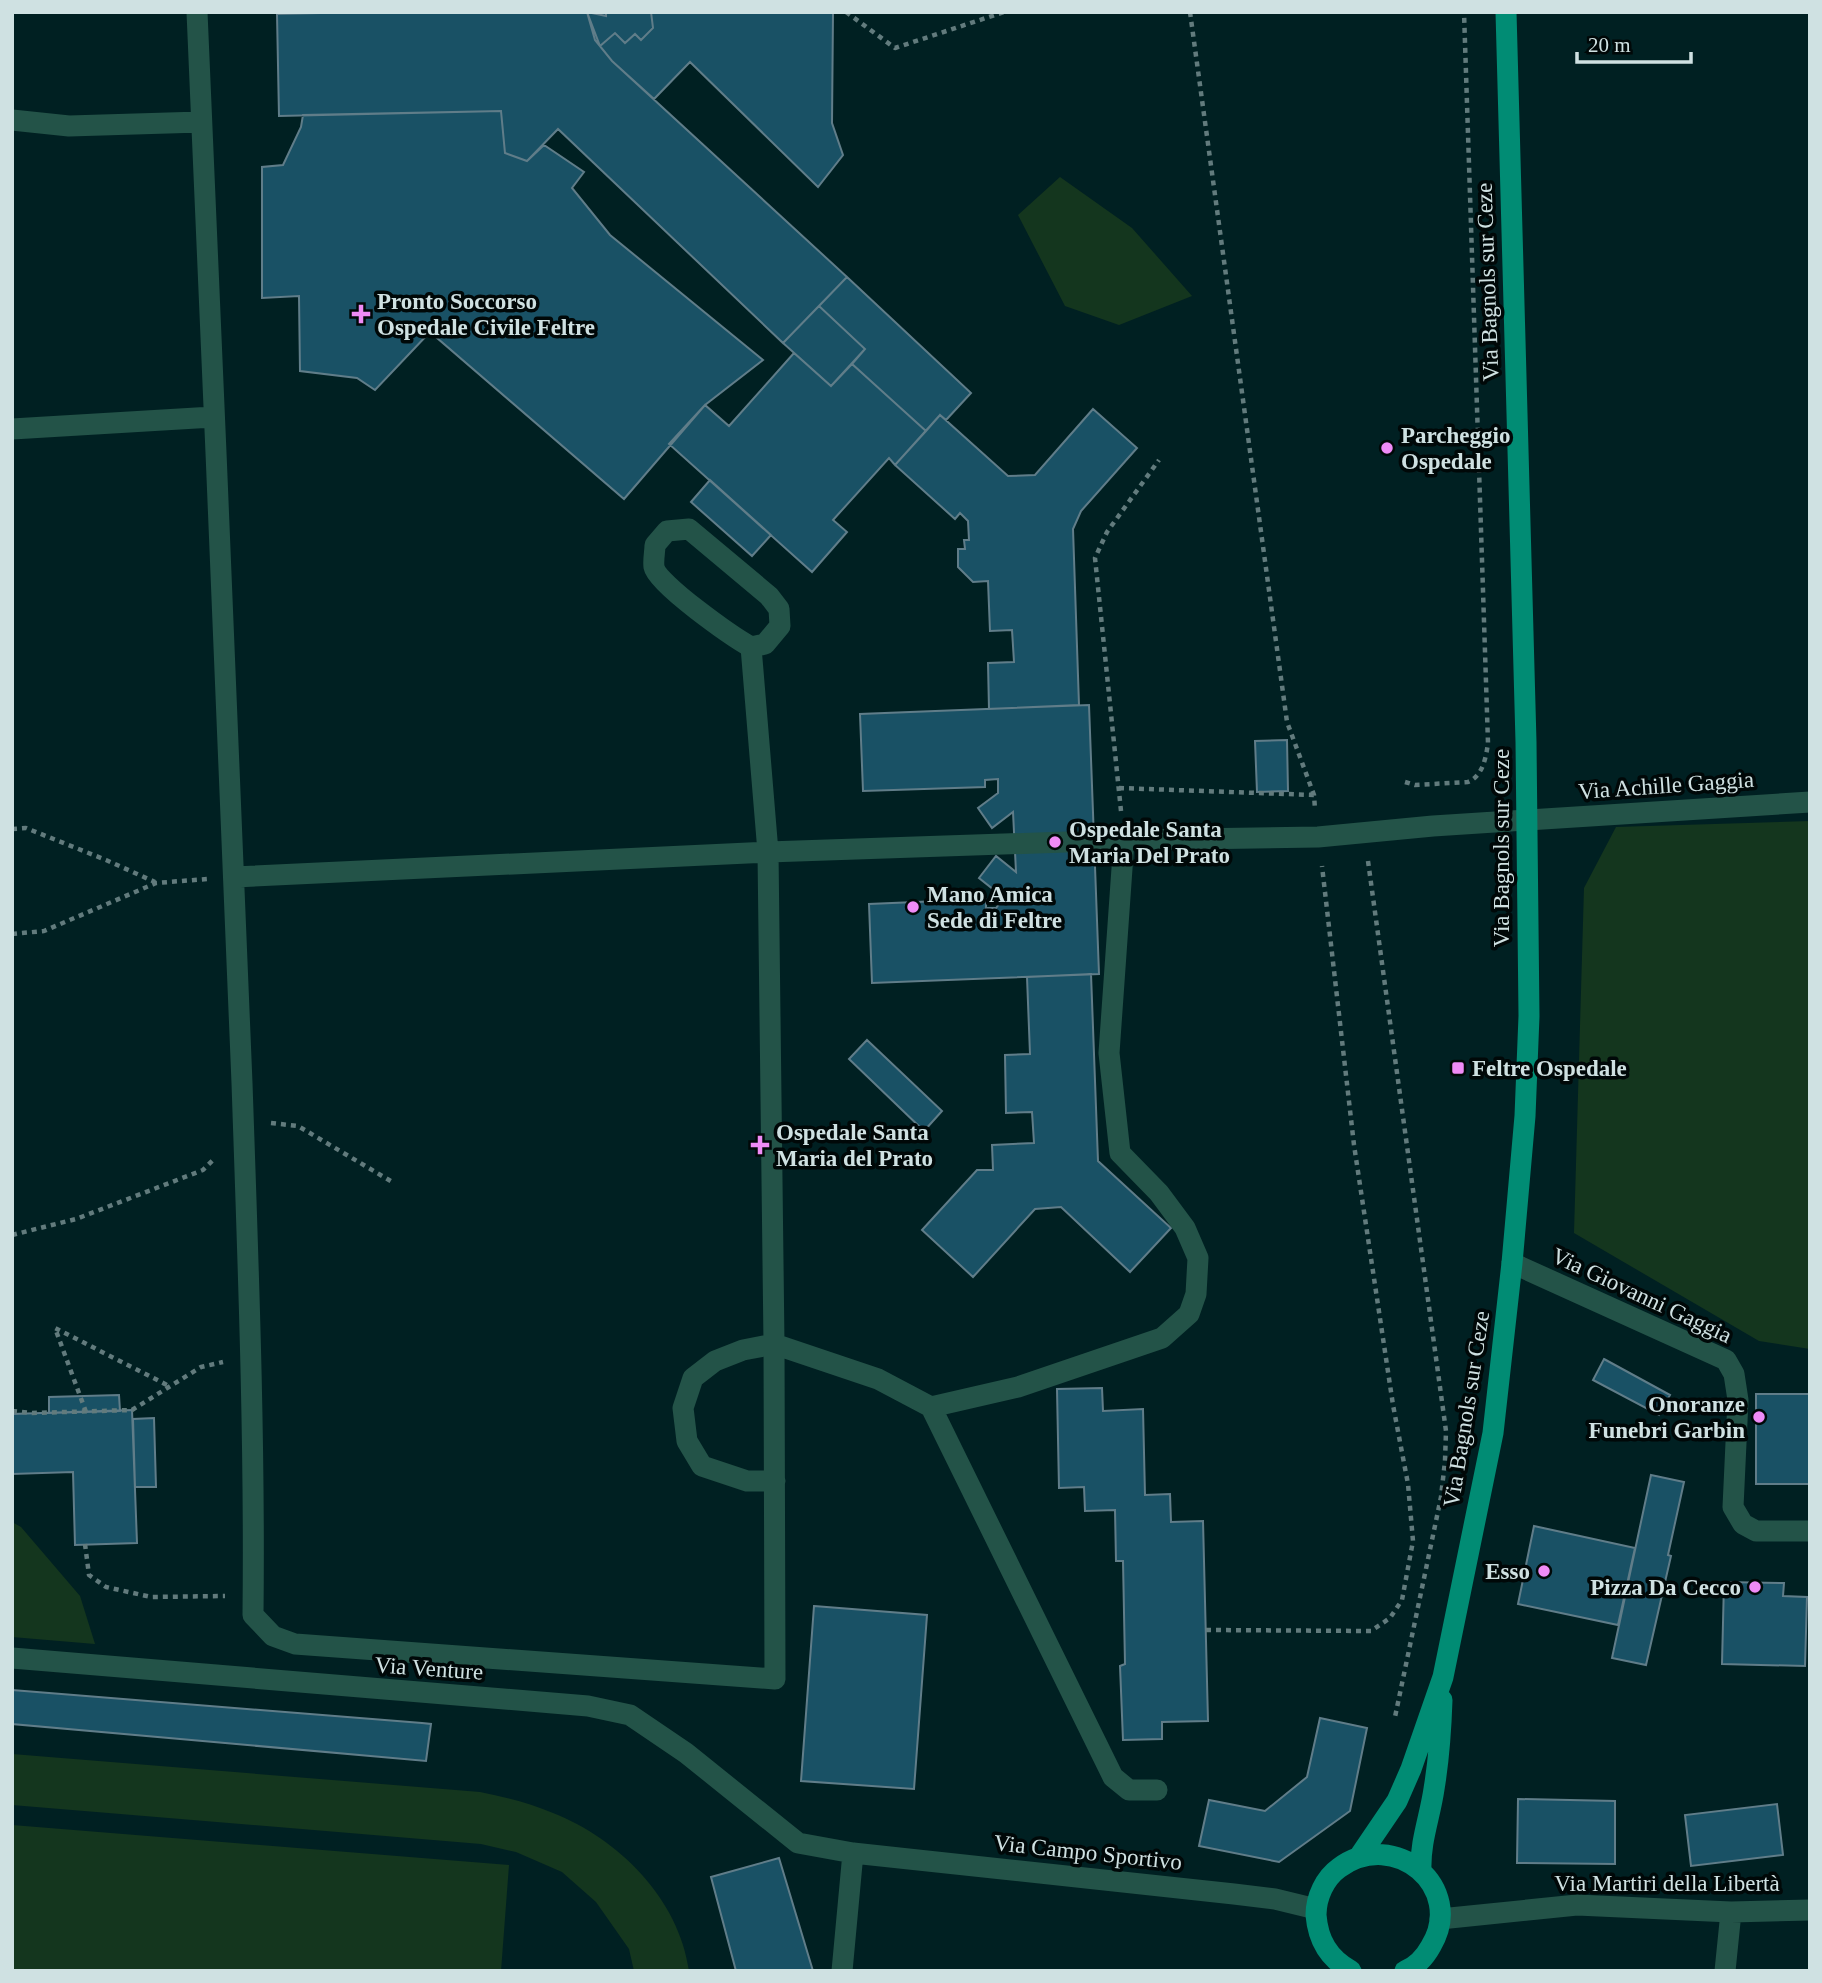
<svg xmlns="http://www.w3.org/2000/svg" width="1822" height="1983" viewBox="0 0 1822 1983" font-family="'Times New Roman',serif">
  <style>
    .green { fill: #14361e }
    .building { fill: #195165; stroke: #607d89; stroke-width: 2 }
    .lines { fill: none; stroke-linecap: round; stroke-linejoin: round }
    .path { stroke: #627b7d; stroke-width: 4.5; stroke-dasharray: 5 5; stroke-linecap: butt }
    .service { stroke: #235348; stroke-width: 21 }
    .minor { stroke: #235348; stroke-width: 21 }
    .primary { stroke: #018c74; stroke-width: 21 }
    .poi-dot { fill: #ef8bf6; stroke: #000808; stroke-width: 2.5 }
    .labels { text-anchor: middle; stroke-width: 7; stroke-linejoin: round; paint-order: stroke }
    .street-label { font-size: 23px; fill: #cfe1e2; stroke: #000808 }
    .poi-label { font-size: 23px; font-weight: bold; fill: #cfe1e2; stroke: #000808; text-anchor: start }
  </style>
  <rect width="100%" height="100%" fill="#002022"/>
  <!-- green -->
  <path class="green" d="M1060,177L1132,228L1192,296L1119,325L1065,306L1018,215Z
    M1810,821V1349L1759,1341L1574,1233L1584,888L1616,827Z
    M12,1522L21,1527L80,1596L95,1644L12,1637Z
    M12,1754L480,1792C505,1797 530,1803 553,1813C619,1839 679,1899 689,1971H634L629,1949L596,1902L562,1872L516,1852L481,1844L12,1805Z
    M12,1825L509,1865L501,1971H12Z"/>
  <!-- building -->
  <path class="building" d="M365,12H587L595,40L612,61L847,277L783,343L558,129L527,161L505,153L501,111L279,116L277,14Z
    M587,12L606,16V12H651L653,28L641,40L635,34L625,43L615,33L600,46L595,40Z
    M587,12H833L832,123L843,155L818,187L690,62L654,99L612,61L600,46Z
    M501,111L505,153L527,161L544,145L584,172L572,188L610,235L763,360L705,405L624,499L430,332L375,390L357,378L300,371L299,296L262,298V167L283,165L301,127L303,115Z
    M847,277L971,393L946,420L940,415L926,431L852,364L865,349L819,306Z
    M819,306L865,349L831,386L783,343Z
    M794,353L831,386L852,364L926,431L895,465L889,458L833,520L847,532L812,572L669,444L705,405L729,426Z
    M1093,409L1137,448L1081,511L1073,529L1079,705L989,709L988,663L1014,662L1012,630L990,631L988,581L973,582L958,567V549H965L964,540H969L968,521L960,513L955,519L895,465L940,415L1008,476L1035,475Z
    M710,480L771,535L752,556L691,502Z
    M1089,705L1099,974L872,983L869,904L986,899V908H996L1004,898L979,878L996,856L1016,872L1013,812L992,828L978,808L998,793V779L985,780V787L863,791L860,714Z
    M1287,740L1288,791L1257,792L1255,741Z
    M1091,974L1098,1161L1171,1228L1130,1272L1061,1207L1035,1209L973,1277L922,1230L977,1170H993L992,1145L1034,1143L1032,1112L1006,1113L1005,1055L1030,1054L1027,977Z
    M867,1040L942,1111L924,1131L849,1059Z
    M1604,1359L1670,1395L1659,1415L1593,1380Z
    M1102,1388L1103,1411L1143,1409L1145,1495L1170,1494L1171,1522L1203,1521L1208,1721L1162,1722V1739L1123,1740L1120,1666L1125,1664L1123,1561H1116L1115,1510L1085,1511L1084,1487L1059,1488L1057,1389Z
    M1756,1394H1809L1810,1484H1756Z
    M119,1395L120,1411L49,1413V1397Z
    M132,1410L137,1543L75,1545L73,1472L12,1474V1414Z
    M154,1418L156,1487H135L133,1419Z
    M1651,1475L1684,1482L1668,1555L1671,1556L1646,1665L1612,1658Z
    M1534,1526L1635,1548L1618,1625L1518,1604Z
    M1724,1582L1784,1583L1783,1596L1807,1597L1805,1666L1722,1664Z
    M814,1606L927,1615L914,1789L801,1781Z
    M12,1690L422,1723L431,1724L426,1761L12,1724Z
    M1320,1718L1367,1728L1350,1811L1279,1862L1199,1846L1209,1800L1265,1811L1307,1777Z
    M1518,1799L1615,1801V1864L1517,1863Z
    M1777,1804L1783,1855L1691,1866L1685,1815Z
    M779,1858L813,1971H736L711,1877Z"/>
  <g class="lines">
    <!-- path -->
    <path class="path" d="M846,12L895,48L1004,12
      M1190,12L1287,722L1314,795L1315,809
      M1405,782L1415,785L1468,782C1483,776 1486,757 1488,743L1464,12
      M1119,788L1314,795
      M1121,811L1095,558L1107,532L1159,460
      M12,829L26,828L106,860L155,882
      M1368,861L1446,1431L1445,1461L1441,1497L1395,1717
      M12,934L44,931L156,883L207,879
      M271,1123L298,1126L394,1183
      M12,1235L76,1219L203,1170L214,1159
      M12,1411L32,1413L132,1410L201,1367L223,1362
      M86,1412L55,1328L169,1386
      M85,1544L89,1575L106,1587L151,1597L225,1596
      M1206,1630L1371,1631L1390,1618L1402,1600L1413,1541L1408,1484L1393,1405L1354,1145L1322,866"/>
    <!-- service -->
    <path class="service" d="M197,12C211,369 230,726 242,1083C248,1260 255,1437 253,1615L273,1636L295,1644L775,1679L774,1344L768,852L751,647
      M12,120L69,126L201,122
      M12,429L213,417
      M689,529L769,596L779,609L780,626L765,644L751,647C733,637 657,584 654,567C653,560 655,551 655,545L667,531Z
      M235,877L768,852L1124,840L1318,837L1433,826L1810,802
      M931,1407L1018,1387L1162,1338L1189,1314L1196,1294L1198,1258L1185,1228L1159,1193L1120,1153L1109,1053L1124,840
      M775,1481H747L702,1466L687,1441L683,1408L693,1378L715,1361L743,1350L774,1344L878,1379L931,1407L1113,1777L1129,1790H1157"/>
    <!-- minor -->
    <path class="minor" d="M1512,1263L1726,1360L1734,1374L1738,1400L1733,1507L1743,1524L1756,1531H1810
      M12,1658L588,1706L630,1715L686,1753L798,1843L853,1853L1234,1894L1275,1899L1316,1909
      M1440,1919L1577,1905L1731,1912L1810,1910
      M842,1971L853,1853
      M1725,1971L1731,1912"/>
    <!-- primary -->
    <path class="primary" d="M1359,1857L1397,1801L1411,1769L1443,1677L1493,1433L1512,1263L1525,1116L1529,1016L1526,742L1506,12
      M1421,1870C1420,1841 1430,1817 1434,1789C1439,1759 1441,1730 1442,1700
      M1351,1971C1328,1958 1318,1940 1316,1915C1316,1897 1325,1878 1339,1868C1395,1827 1466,1888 1431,1946C1425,1957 1417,1966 1405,1971"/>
  </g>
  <!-- markers -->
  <g class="poi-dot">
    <path d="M357.5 303.5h7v7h7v7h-7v7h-7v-7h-7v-7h7z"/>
    <circle cx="1387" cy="448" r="7"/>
    <circle cx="1055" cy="842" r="7"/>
    <circle cx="913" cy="907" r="7"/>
    <rect x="1451" y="1061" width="14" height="14" rx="3.5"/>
    <path d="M756.5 1134.5h7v7h7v7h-7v7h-7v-7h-7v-7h7z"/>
    <circle cx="1759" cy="1417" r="7"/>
    <circle cx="1544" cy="1571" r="7"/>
    <circle cx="1755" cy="1587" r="7"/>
  </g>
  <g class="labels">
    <!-- street labels -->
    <g class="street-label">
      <text transform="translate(1487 282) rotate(-92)" y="8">Via Bagnols sur Ceze</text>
      <text transform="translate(1666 785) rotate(-4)" y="8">Via Achille Gaggia</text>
      <text transform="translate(1501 848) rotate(-90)" y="8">Via Bagnols sur Ceze</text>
      <text transform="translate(1642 1295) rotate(25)" y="8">Via Giovanni Gaggia</text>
      <text transform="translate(1466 1409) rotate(-81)" y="8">Via Bagnols sur Ceze</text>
      <text transform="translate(429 1668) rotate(4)" y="8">Via Venture</text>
      <text transform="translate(1088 1852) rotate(6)" y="8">Via Campo Sportivo</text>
      <text x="1667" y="1891">Via Martiri della Libertà</text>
    </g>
    <!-- poi labels -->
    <g class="poi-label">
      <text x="377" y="309">Pronto Soccorso<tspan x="377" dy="26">Ospedale Civile Feltre</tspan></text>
      <text x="1401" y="443">Parcheggio<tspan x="1401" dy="26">Ospedale</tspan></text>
      <text x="1069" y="837">Ospedale Santa<tspan x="1069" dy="26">Maria Del Prato</tspan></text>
      <text x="927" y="902">Mano Amica<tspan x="927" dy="26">Sede di Feltre</tspan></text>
      <text x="1472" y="1076">Feltre Ospedale</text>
      <text x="776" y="1140">Ospedale Santa<tspan x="776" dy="26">Maria del Prato</tspan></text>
      <text x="1745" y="1412" text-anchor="end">Onoranze<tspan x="1745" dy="26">Funebri Garbin</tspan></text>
      <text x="1530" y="1579" text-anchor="end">Esso</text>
      <text x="1741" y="1595" text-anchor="end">Pizza Da Cecco</text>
    </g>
  </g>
  <!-- border -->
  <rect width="1822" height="1983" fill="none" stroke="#cfe1e2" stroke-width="28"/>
  <!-- scale -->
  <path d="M1577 52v10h114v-10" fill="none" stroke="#cfe1e2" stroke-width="3.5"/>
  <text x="1588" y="52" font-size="21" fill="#cfe1e2" stroke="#000808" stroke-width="5" paint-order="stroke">20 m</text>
</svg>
